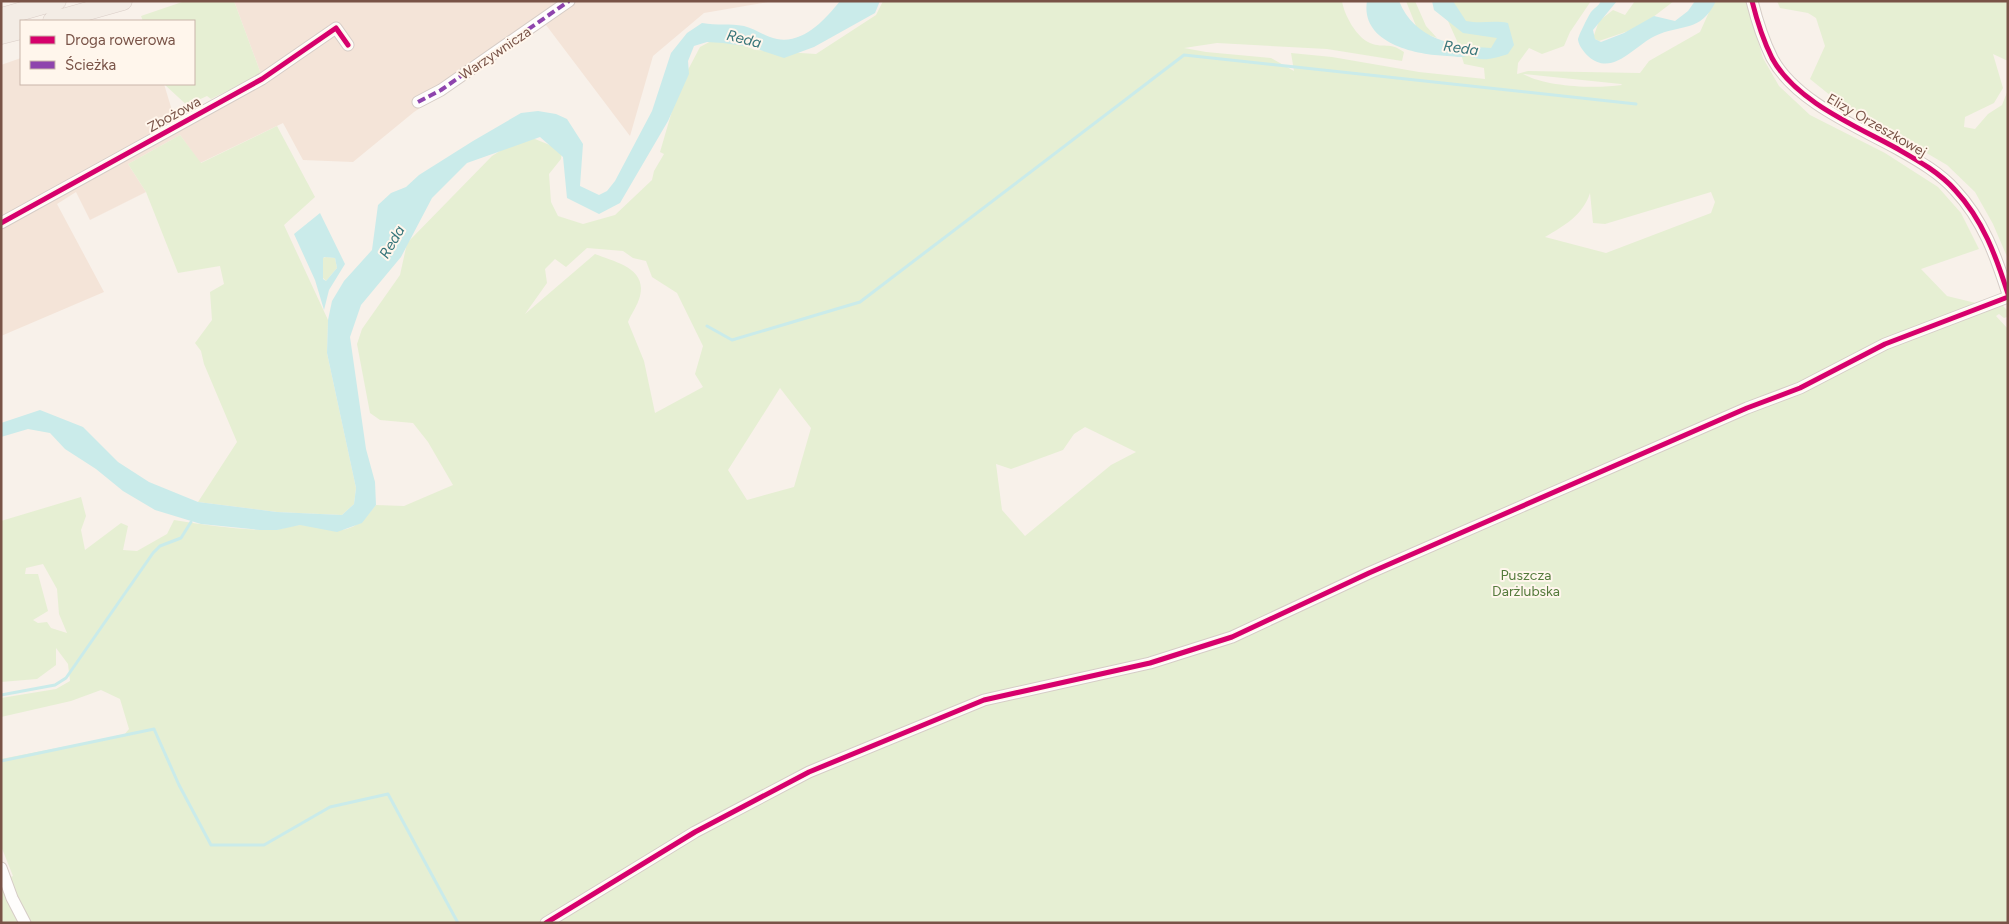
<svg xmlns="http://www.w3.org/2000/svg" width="2009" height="924" viewBox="0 0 2009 924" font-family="Figtree,sans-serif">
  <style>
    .residential { fill: #f4e4d8 }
    .green { fill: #e6efd3; fill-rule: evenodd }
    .water { fill: #caebea; fill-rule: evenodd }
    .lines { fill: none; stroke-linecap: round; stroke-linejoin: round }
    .stream { stroke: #caebea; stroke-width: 3 }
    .street-casing { stroke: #d6ccc6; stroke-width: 13 }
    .primary-casing { stroke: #dacec8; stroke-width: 19 }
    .street { stroke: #fefdfc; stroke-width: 11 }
    .primary { stroke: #f3ece5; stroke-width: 18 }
    .quiet { stroke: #8e44ad; stroke-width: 4; stroke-dasharray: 8 4; stroke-linecap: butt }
    .cycleway-casing { stroke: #fff6ec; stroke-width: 8 }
    .cycleway { stroke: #d6006c; stroke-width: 5 }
    .labels { text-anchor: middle; stroke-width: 4; stroke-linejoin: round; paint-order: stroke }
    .street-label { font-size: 14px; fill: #795347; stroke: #fff6ec }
    .park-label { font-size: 14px; fill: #547a3b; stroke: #fff6ec }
    .water-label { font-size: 15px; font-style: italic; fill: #367479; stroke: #fff6ec }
  </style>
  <rect width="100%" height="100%" fill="#f8f1ea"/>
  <!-- residential -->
  <path class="residential" d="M234,1H774L704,13L653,56L630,136L546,25L414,112L353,162L303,160L283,123L200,163L180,135L128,164L146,192L90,220L76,192L57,204L104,292L1,336V65L21,58V84H164L177,127L261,74Z"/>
  <!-- green -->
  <path class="green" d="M185,1H234L261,74L211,99L207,96L192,103L191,109L164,84H194V21H143L141,16Z
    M883,1H1342C1344,15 1357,38 1370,43C1385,49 1388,41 1404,52L1402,61L1327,49L1217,43L1184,48L1206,52L1271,58L1294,71L1291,53L1332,57L1419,72L1485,79L1484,68L1464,64L1457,41L1439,1H1591L1570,32L1564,46L1542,54L1529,48L1518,63L1517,74L1528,71L1640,73L1649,61L1700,32L1714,1H1746L1763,58L1779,86L1810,115L1885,153L1938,187L1961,213L1979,249L1921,269L1947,296L1988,306H2003L2008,311L2007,317L2004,318L1999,314L1996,316L2008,329V923H1V881L13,876L1,846V759L124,735L129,729L120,699L101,690L71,701L1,717V698L56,689L70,681L68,664L56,648V665L37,679L1,682V521L81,497L86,516L81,530L85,550L121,523L128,526L123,550L137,551L167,534L174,520C206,525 238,530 270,530C281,530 291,525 301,525C339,526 346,543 376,505L404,506L453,485L428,442L413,423L380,420L370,413L357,344L362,329L400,275L407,243L492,156L519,139H535L562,150L561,159L549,174L551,202L558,216L583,224L615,215L652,180L654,171L664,154L660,152L679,87L700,47L715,39L734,41L755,50L816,54L876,15ZM1523,74L1621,84L1622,85C1595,89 1546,87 1523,74ZM1711,192L1715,202L1711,213L1606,253L1545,237C1564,226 1583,215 1590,193L1593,223L1605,224ZM587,248L623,251L633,258L646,261L652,277L677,293L703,346L695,374L703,387L655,413L644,361L628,322C631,314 638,305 640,296C647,268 615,262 595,254L525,314L547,283L545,269L555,259L566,267ZM780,388L811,428L794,487L747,500L728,470ZM1085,427L1136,452L1111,465L1025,536L1002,510L996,464L1011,469L1063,450L1074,434ZM43,564L57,589L59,614L67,633L51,628L47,622L38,623L33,620L48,611L38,574H25L26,568Z
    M1406,1H1415L1426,26L1437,38L1418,31Z
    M1635,1H1674L1640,27L1599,41L1593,38L1599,21L1613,10L1625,15Z
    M1777,1H2008V61L1993,54L2003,88L1994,103L1965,117L1964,127L1975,129L1988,114L2002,105L2008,90V259L1993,224L1975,192L1947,165L1836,100L1810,79L1825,46L1816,18L1808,13L1780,8Z
    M277,126L315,197L284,225L328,320L327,353L356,488L354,504L342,515L277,512L198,502L237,442L204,364L201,351L195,343L212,320L210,292L224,284L220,266L178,273L146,192L128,164L180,135L201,163Z
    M326,257L335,258L337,268L326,281L322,277L323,258Z"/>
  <!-- water -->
  <path class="water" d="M840,1H880L875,13L814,47L784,58L751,47L723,43L707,42L694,46L688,61L689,74L668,121L620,203L599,214L567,198L563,157L540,137L467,163L432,198L401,257L361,305L350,337L366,449L375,482L376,505L362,523L337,532L300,525L277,530H260L201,524L155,510L123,491L96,469L65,449L50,433L28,429L1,437V423L40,410L83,427L118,462L149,482L198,502L277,512L342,515L354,504L356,488L327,353L328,320L332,301L344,281L372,250L378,205L391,193L406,187L419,175L473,141L521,113L538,111L556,114L567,119L583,144L580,186L599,195L607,191L615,181L652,111L671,53L687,33L702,23C717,26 730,23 744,26C756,29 765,37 777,39C803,44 825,20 840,1Z
    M1367,1H1399C1415,40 1453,46 1491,48L1497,38L1463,33L1434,10L1432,1H1453L1466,21C1481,24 1493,20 1508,23L1514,45L1508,54C1496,58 1480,63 1469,55C1460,59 1457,56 1447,56C1415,55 1360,43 1367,1Z
    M1601,1H1617L1593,30L1595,39L1601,42L1624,33L1654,16L1675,21L1688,11L1695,1H1716C1701,33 1680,24 1655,36C1634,46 1612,78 1588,56C1584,52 1579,46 1578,40C1578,36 1589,15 1591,12C1594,8 1598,7 1601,1Z
    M320,213L345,264L329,290L324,310L315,280L294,234ZM325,257L335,258L337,268L326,281L323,279V258Z"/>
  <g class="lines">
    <!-- stream -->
    <path class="stream" d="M707,326L732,340L860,302L1184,55L1636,104
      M1,695L55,685L66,678L153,553L160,546L181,538L191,522
      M1,761L154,729L179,785L211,845H264L330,807L388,794L458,923"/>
    <defs>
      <path id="street" d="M1752,1C1757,21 1763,40 1772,58C1795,101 1856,126 1896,148C1917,160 1939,172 1955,190C1983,220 1996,256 2008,294
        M418,102L441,90L569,1
        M1,223L262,79L336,28L348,45
        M1,868L12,898L25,923
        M546,923L695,832L809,772L984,700L1150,663L1232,637L1369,573L1747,408L1800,388L1885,344L2008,297"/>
      <path id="primary" d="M1,17L57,1
        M52,21L123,1
        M1,35L21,30"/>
    </defs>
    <!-- street casing -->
    <use href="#street" class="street-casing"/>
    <!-- primary casing -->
    <use href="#primary" class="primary-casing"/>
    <!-- street -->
    <use href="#street" class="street"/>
    <!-- primary -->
    <use href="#primary" class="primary"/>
    <!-- quiet -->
    <path class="quiet" d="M418,102L441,90L569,1"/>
    <defs>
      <path id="cycleway" d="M1752,1C1757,21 1763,40 1772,58C1795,101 1856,126 1896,148C1917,160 1939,172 1955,190C1983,220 1996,256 2008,294
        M1,223L262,79L336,28L348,45
        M546,923L695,832L809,772L984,700L1150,663L1232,637L1369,573L1747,408L1800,388L1885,344L2008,297"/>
    </defs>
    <!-- cycleway casing -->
    <use href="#cycleway" class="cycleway-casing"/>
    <!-- cycleway -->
    <use href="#cycleway" class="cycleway"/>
  </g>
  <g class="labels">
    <!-- street labels -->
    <g class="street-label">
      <text transform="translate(495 53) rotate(-34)" y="5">Warzywnicza</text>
      <text transform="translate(174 114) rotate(-29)" y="5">Zbożowa</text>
      <text transform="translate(1877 125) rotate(30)" y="5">Elizy Orzeszkowej</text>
    </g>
    <!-- park labels -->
    <g class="park-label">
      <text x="1526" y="580">Puszcza<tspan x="1526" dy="16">Darżlubska</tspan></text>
    </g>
    <!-- water labels -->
    <g class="water-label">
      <text transform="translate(744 39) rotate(14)" y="5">Reda</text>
      <text transform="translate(1461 48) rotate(8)" y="5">Reda</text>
      <text transform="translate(392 242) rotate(-60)" y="5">Reda</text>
    </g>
  </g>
  <!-- border -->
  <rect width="2009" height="924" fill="none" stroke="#795347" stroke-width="5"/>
  <!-- legend -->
  <rect x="20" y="20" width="175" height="65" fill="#fff6ec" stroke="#c9b5aa"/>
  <rect x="30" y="36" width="25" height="8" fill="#d6006c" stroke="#c9b5aa"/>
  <text x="65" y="45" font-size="15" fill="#795347">Droga rowerowa</text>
  <rect x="30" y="61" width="25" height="8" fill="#8e44ad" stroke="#c9b5aa"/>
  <text x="65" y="70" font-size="15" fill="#795347">Ścieżka</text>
</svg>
